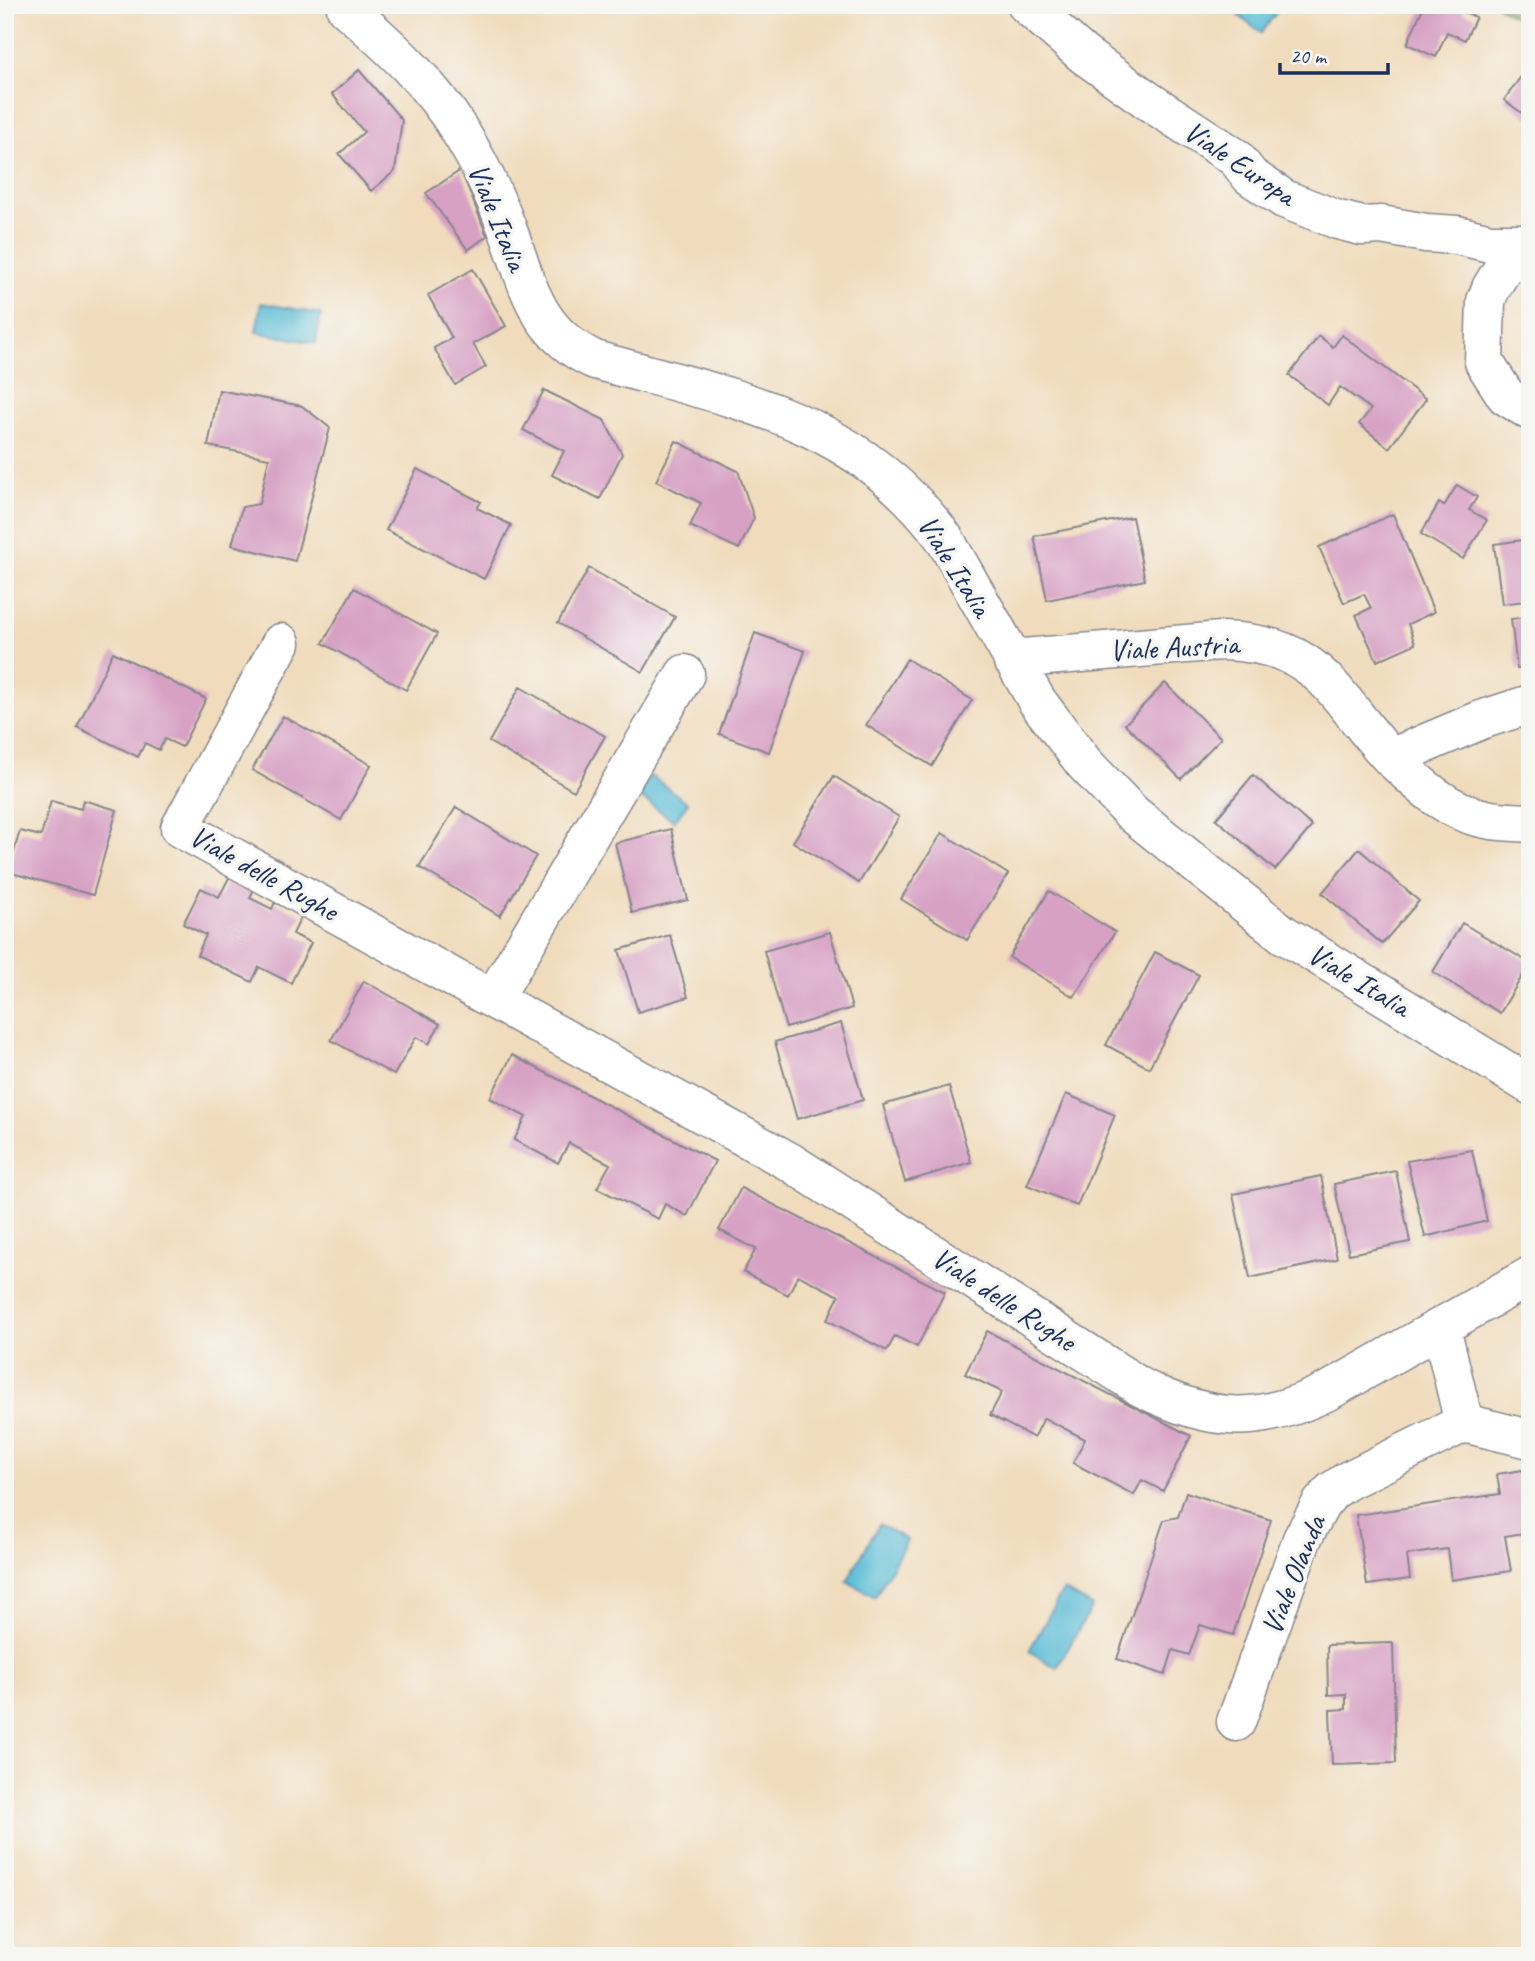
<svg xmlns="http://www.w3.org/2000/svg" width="1535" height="1961" viewBox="0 0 1535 1961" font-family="Caveat,sans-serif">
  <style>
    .forest { fill: #90b56a; stroke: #567264; stroke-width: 2 }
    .water { fill: #57bbd6; stroke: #39759a; stroke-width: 2 }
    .building { fill: #d7a1c4 }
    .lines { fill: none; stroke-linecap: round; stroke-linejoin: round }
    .street-casing { stroke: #86868d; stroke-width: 41 }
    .street { stroke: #fff; stroke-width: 38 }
    .labels { text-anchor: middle; stroke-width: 7; stroke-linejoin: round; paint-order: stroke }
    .street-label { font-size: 30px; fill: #1b2f5e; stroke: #f6f6f2 }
  </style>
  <rect width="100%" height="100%" fill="#f6f6f2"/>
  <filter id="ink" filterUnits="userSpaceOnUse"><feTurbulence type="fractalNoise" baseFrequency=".0143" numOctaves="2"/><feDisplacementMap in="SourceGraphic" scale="14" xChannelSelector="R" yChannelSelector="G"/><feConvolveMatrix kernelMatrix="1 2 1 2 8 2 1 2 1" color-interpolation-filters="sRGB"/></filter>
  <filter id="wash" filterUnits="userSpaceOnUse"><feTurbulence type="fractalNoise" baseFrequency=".00686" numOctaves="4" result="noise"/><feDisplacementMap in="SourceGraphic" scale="28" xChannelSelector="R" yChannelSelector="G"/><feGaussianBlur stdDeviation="1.57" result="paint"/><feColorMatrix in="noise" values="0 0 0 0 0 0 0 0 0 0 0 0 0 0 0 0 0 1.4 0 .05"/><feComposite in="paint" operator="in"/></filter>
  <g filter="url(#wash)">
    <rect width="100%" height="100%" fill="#f0dcbc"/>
    <!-- forest -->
    <path class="forest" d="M1496,5H1530V27Z"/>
    <!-- water -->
    <path class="water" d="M1245,5H1282L1261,33L1238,15Z
      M261,303L321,314L316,343L256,332Z
      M651,776L688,803L674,821L637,795Z
      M879,1524L907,1540L875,1597L847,1581Z
      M1063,1590L1092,1606L1057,1668L1029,1651Z"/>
    <g id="blocks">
      <!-- building -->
      <path class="building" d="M1424,5H1465L1462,12L1476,17L1465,40L1447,32L1436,57L1407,44Z
        M1530,64V119L1504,100Z
        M359,70L402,120L395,171L371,191L339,154L364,132L332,94Z
        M461,170L487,236L468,250L426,193Z
        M473,269L506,326L473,344L486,367L455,385L434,348L452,338L428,295Z
        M1342,335L1426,399L1389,448L1359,424L1371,409L1340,387L1328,405L1289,375L1319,336L1333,347Z
        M219,390L302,406L330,428L295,561L232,545L242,507L259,504L269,458L208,446Z
        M544,390L604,420L622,454L600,499L552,475L564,451L523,430Z
        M676,441L738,471L754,518L739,549L690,526L701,503L656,481Z
        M417,469L481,502L477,508L511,525L484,579L386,530Z
        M1457,485L1477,497L1469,510L1487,520L1463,559L1421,534L1439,503L1444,506Z
        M1393,514L1434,612L1408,624L1415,644L1377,661L1356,615L1371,608L1364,594L1344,603L1319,547Z
        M1132,517L1145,580L1047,600L1034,536Z
        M1530,539V667L1517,669L1511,619L1527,617L1525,601L1502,604L1494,544Z
        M589,568L675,617L643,672L558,623Z
        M354,588L437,634L406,690L323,643Z
        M755,633L805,651L769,752L719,734Z
        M113,652L206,699L182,747L165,739L159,750L145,743L138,757L77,727Z
        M907,659L972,700L932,766L866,725Z
        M1165,683L1221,738L1181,779L1125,724Z
        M520,687L605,736L574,791L489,742Z
        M283,716L371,765L341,820L252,770Z
        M1253,775L1312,826L1275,870L1216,819Z
        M834,776L899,817L859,883L793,842Z
        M83,800L117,810L93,895L8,872L20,831L41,836L51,801L81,809Z
        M456,807L536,856L500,916L419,867Z
        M671,829L688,900L632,913L615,843Z
        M942,833L1008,874L967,940L901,899Z
        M1359,849L1419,901L1382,944L1322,893Z
        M232,872L256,884L250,898L272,909L275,902L302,915L293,934L311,943L291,983L259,967L252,982L197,955L206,935L183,924L201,888L219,897Z
        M1049,891L1115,932L1074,997L1009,957Z
        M1462,923L1530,963L1500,1013L1433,972Z
        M830,932L852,1008L786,1028L764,951Z
        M670,935L688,997L638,1012L619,950Z
        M1155,952L1199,975L1149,1068L1106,1045Z
        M364,981L440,1024L429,1044L416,1037L394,1075L331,1040Z
        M841,1023L863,1100L797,1119L775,1042Z
        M512,1055L715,1161L687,1216L665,1204L658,1219L597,1188L610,1164L569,1143L558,1163L514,1140L526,1117L490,1098Z
        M949,1086L971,1162L905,1182L883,1105Z
        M1066,1094L1115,1115L1077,1206L1027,1185Z
        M1472,1150L1487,1221L1425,1237L1407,1161Z
        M1396,1171L1410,1242L1349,1254L1334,1184Z
        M1321,1176L1337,1259L1250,1278L1233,1194Z
        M741,1188L945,1292L917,1347L895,1336L887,1351L827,1320L839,1296L798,1275L788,1295L743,1272L756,1249L719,1230Z
        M987,1331L1191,1436L1163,1491L1142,1480L1134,1495L1073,1463L1085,1439L1044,1418L1034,1438L990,1415L1002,1392L965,1374Z
        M1523,1470L1530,1532L1505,1536L1511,1571L1451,1580L1447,1549L1407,1555L1410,1579L1367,1585L1356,1515L1500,1494L1497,1474Z
        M1186,1492L1271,1520L1233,1635L1200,1625L1189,1655L1173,1650L1165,1675L1117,1659L1164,1520L1178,1517Z
        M1393,1643L1396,1763L1332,1765L1330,1710L1346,1709V1694L1328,1695L1327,1645Z"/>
    </g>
  </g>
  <g filter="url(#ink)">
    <use href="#blocks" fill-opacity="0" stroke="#86868d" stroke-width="2"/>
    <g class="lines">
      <defs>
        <path id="street" d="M1027,5L1084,55L1150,102L1236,158L1250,176L1284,199L1338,220L1362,226L1381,225L1426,233L1457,235L1490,243H1530
          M346,8C389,45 431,83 461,133C479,162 495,196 507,228C528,284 535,333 595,360C730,398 856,417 944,538L1037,701L1084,763L1132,813L1283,934L1530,1085
          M1530,247L1519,252L1502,270L1491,288L1486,301L1484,362L1506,396L1530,411
          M281,643L180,828L790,1162L1142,1388C1214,1423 1259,1426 1332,1389L1530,1276
          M1012,659L1221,641C1322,643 1331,694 1391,758L1481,720L1530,704
          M1391,758C1419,784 1447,812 1486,819C1500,822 1515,822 1530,823
          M493,999L685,674
          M1441,1327L1464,1423
          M1464,1423L1530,1439
          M1236,1722L1302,1539L1321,1504L1332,1491L1347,1481L1464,1423"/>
      </defs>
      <!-- street casing -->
      <use href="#street" class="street-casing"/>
      <!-- street -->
      <use href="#street" class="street"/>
    </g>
  </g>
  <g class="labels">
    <!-- street labels -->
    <g class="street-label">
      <text transform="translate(1240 163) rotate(34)" y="10">Viale Europa</text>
      <text transform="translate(498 217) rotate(68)" y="10">Viale Italia</text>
      <text transform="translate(955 566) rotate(58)" y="10">Viale Italia</text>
      <text transform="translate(1174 647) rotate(-3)" y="10">Viale Austria</text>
      <text transform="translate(264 873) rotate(29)" y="10">Viale delle Rughe</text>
      <text transform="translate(1359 980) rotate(31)" y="10">Viale Italia</text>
      <text transform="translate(1004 1299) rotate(33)" y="10">Viale delle Rughe</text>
      <text transform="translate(1293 1575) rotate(-68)" y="10">Viale Olanda</text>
    </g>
  </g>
  <!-- margin -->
  <rect width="1535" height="1961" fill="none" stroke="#f6f6f2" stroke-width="28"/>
  <!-- scale -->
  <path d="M1280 63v10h108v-10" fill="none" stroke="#1b2f5e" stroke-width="3.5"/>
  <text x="1290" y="63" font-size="21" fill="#1b2f5e" stroke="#f6f6f2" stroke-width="5" paint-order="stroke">20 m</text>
</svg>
